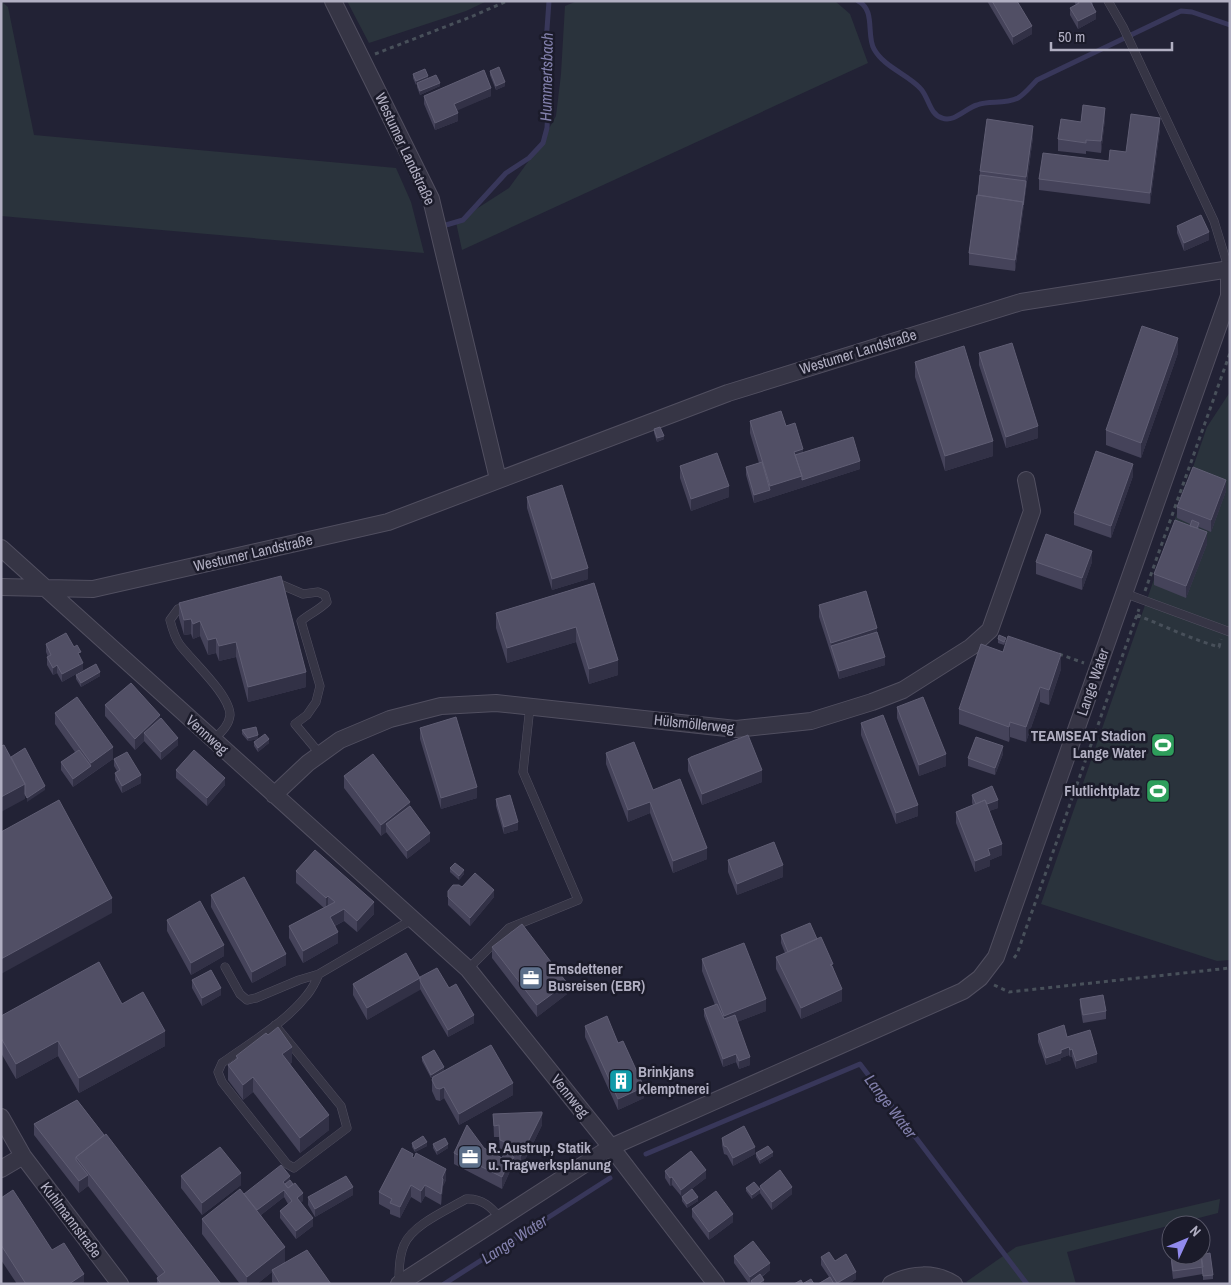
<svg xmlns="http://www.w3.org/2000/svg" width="1231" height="1285" viewBox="0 0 1231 1285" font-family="'Archivo Narrow',sans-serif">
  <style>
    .green { fill: #2a333c }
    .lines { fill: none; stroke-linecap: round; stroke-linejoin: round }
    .stream { stroke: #38375a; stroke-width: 5 }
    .lane-casing { stroke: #514f60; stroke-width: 9 }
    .street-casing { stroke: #514f60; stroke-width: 18 }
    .path { stroke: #48505a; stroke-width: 3; stroke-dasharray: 4 4; stroke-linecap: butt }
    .lane { stroke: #363545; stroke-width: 8 }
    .street { stroke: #363545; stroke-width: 16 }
    .wall { fill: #45435a }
    .shaded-wall { fill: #323146 }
    .building { fill: #514f65; stroke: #605e74 }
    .labels { text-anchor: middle; stroke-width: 5; stroke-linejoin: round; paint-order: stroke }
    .street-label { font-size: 15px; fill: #b1afc2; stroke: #1b1b2a }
    .poi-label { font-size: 15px; font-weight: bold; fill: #b1afc2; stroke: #1b1b2a; text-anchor: start }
    .water-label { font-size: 16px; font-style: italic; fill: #8381ad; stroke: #1b1b2a }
  </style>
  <rect width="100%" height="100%" fill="#222235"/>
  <!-- green -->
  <path class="green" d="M1,1L8,7L34,135L396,168L411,202L424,253L1,216Z
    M347,1H487L466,11L369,43Z
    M577,1H835L850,14L868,63L462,250L456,222L509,188L538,148L556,116L561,74L565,6Z
    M1230,392V960L1217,961L1041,904L1207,427Z
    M1220,1199L1218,1213L1067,1252L1076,1284H969L966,1282L1016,1247Z"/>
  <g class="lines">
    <!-- stream -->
    <path class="stream" d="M858,1C876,10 866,35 874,49C884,67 907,74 920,88C929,97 929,114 942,118C954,123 966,108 977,105C990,100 1004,105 1018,98C1025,94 1031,86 1037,80L1181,11L1192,12L1230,25
      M446,225L463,220L506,173L529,158L543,143L547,128L548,108L546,43L549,1
      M646,1154L860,1064L1027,1284
      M444,1284L610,1178"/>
    <defs>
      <path id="lane" d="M1108,1L1123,27L1214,221L1229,270
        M274,587L282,585L303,594L318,592L325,595L327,602C318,611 310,613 301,621L320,686L316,702L307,715L295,724L320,754
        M1124,593L1230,632
        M189,607L178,609L170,620C172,628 175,638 180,645C192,661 230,695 230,715C229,726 220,733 213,740
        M225,967L240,994L247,1000L256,998L299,980L319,974L413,919
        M468,969L509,928L578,900L523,772L530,706
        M275,1025L341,1106L347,1128L294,1168L287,1164L222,1082L218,1072L222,1063C251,1042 285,1023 307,995C312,989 316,981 319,974
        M399,1284C399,1271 399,1257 404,1245C412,1225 447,1210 466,1199C482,1198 491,1207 500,1218"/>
      <path id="street" d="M333,1L431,199L498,479
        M1,548L468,969L611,1147L716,1284
        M1,587L93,589L388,522L728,393L1021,302L1230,269
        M274,795L308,763L340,740L390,719L441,706L496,703L736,729L811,721L872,702L903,690L971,647L990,630L1032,511L1026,480
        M1,1117L23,1156L120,1284
        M1,1169L23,1156
        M399,1284L611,1147L963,991L980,978L996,957L1229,296V270
        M891,1284C911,1273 935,1272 954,1284"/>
    </defs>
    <!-- lane casing -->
    <use href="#lane" class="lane-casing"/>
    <!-- street casing -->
    <use href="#street" class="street-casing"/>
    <!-- path -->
    <path class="path" d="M375,54L473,16L507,1
      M1145,591L1230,353
      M1137,615C1164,626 1191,639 1219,647L1221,639
      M1059,654L1084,663
      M1014,958L1017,954L1139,609
      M994,985L1009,992L1230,968"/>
    <!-- lane -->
    <use href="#lane" class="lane"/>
    <!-- street -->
    <use href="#street" class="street"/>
  </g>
  <!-- wall -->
  <path class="wall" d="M987,1H1017L1032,34L1013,45Z
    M1074,1H1092L1096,19L1078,29L1070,15V8L1076,5Z
    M490,71L505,86L496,90L490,75Z
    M413,74L428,78L440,86L420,95L417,87V84L416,85L413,78Z
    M424,96H491L456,110L458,121L435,130L424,104Z
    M1105,119L1101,153L1086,151V154L1058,151V139L1081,122Z
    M1160,129L1150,204L1039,190V179L1109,161L1126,152Z
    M1033,137L1015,271L969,265V253L978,195L980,171Z
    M1177,226L1209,240L1184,251L1177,233Z
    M979,353L1038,438L1006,448L979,365Z
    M1178,353L1141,458L1106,445V430Z
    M915,362L993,456L945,471L915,377Z
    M750,421L786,426L803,453L860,469L754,503L746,475V467L759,463L750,433Z
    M654,429L664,439L657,442L654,433Z
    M680,466L729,497L691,511L680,478Z
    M1133,476L1111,538L1074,525V513Z
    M1226,491L1211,532L1199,527L1198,529L1207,544L1186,598L1154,585V574L1190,524L1177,518V507Z
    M527,497L588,579L552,590L527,508Z
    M1036,562H1092L1082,590L1036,574Z
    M594,583L618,675L589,684L576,642L507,663L496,628V613Z
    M179,603L306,687L248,702L236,657L219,661L216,653L208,655L200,636L193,639L191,634L184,635L179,618Z
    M819,605L877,632L885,665L839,679L819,617Z
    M998,639L1006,641L1004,645L998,643Z
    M46,644L81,659L83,670L62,682L57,673L53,675L47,665V657H48L46,652Z
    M1003,652L1061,669L1049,705L1040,702L1026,742L1010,737L1009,742L959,724V709Z
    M76,675L100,676L81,687L76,679Z
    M105,705L160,719L178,745L161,760L144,741L135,750L105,716Z
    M897,707L946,766L919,776L897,718Z
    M55,713L113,759L73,787L61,770V762L75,752L55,724Z
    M861,723L918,816L896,824L861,735Z
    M420,728L477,798L441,809L420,739Z
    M242,730L258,739L269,743L258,752L254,746V742L258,739L248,741L242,734Z
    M606,753L707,859L673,873L650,813L628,822L606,764Z
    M1003,754L995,775L968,766V758Z
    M114,759L141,783L122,793L115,780V773L117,771L114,766Z
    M688,759L762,782L702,805L688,771Z
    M176,770L225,785L207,806L176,778Z
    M344,776L410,806L430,841L407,859L386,832L381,836L344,788Z
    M972,795L998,808L989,811L1002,855L990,860V866L975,872L956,823V812L973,805L972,803Z
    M496,799L518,830L504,834L496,806Z
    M728,860L783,877L737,895L728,872Z
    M450,868L464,874L459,880L450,872Z
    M296,871L374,914L357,932L344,921L335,926L338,943L303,963L289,938V926L324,908L296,883Z
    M462,887L494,897L470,926L448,905V891Z
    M211,895L286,965L252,983L211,907Z
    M167,920L224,956L191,975L167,931Z
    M781,935L817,939L833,967L842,1001L801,1019L776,969V957L785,953L781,943Z
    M492,947L567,994L537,1017L492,958Z
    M702,959L766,1011L737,1022L750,1065L739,1069L736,1062L723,1067L704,1016V1009L715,1005L702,971Z
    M420,977L449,988L474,1023L448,1037L420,989L367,1020L353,995V984Z
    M192,980L221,995L202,1006L192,988Z
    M1080,999L1106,1011V1019L1083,1023L1080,1006Z
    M122,1004L165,1046L79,1093L58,1056L16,1079L1,1053V1016Z
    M585,1026L644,1098L618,1110L585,1037Z
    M1038,1034L1067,1037L1097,1062L1076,1069L1072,1057H1070L1069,1055L1061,1058V1060L1046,1065L1038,1042Z
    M236,1056L292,1062L290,1064L329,1130L300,1153L253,1092L243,1100L228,1080V1065L236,1059Z
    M422,1057L444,1070L513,1095L459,1125L444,1098L440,1101L436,1100L432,1091V1078H431L422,1061Z
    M77,1100L221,1284H157V1278L158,1277L88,1186L79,1193L34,1135V1124Z
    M493,1114L542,1125L521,1168L514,1164V1168L513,1171L511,1169L502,1189L454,1164V1153L484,1148L502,1158L504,1153L500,1151L499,1137H494Z
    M722,1138L755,1154L733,1166L727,1155L724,1154L722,1145Z
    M412,1143L427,1146L415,1152L412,1147Z
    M433,1144L448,1148L437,1155L433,1148Z
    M756,1153L773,1156L760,1164L756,1157Z
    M413,1158L446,1180L443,1186L441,1205L425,1196L421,1203L411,1197L400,1218L390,1214V1210L379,1204V1192Z
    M665,1171L706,1178L689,1191L698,1201L687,1208L682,1201V1197L672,1185L670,1186L665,1178Z
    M181,1176L241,1185L202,1215L181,1188Z
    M290,1180L303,1201L301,1202L313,1226L296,1239L280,1218V1211L288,1204L284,1197L261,1215L285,1262L331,1284H273L272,1282V1272L257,1284H240L202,1234V1219L244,1194Z
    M760,1186L792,1194L772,1210L760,1193Z
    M746,1188L760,1193L752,1199L746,1191Z
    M353,1195L315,1217L308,1205V1197Z
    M1,1198L52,1250L84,1284H17L1,1260Z
    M692,1209L733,1222L709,1240L692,1217Z
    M1201,1255L1213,1275V1279L1203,1280V1273V1274L1173,1279L1171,1263V1256Z
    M734,1256L770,1270L762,1277L764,1283L749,1284L734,1263Z
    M821,1257L835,1261L856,1279L849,1284H818L829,1277L821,1265Z"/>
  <!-- shaded-wall -->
  <path class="shaded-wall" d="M1096,12V19L1078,29V21Z
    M1032,26V34L1013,45V37Z
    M428,76V80L416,85V81Z
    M505,82V86L496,90V86Z
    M440,83V86L420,95V91Z
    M491,88V96L454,112V104Z
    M1105,108V119L1101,153V141Z
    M458,113V121L435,130V123Z
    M1160,118V129L1150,204V193Z
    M1033,126V137L1015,271V260Z
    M1209,232V240L1184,251V243Z
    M1178,338V353L1141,458V443Z
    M1038,426V438L1006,448V437Z
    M664,436V439L657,442V438Z
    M993,441V456L945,471V456Z
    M803,449V460L794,456V452Z
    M860,461V469L754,503V495L770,490V486L802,476Z
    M1133,464V476L1111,538V526Z
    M1226,480V491L1211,532V520Z
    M729,486V497L691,511V499Z
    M1207,532V544L1186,598V586Z
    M1092,551V562L1082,590V578Z
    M588,568V579L552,590V579Z
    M191,619V634L184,635V620Z
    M200,621V636L193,639V624Z
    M576,627V642L507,663V648Z
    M877,628V640L831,646V643Z
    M216,638V653L208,655V640Z
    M236,642V657L219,661V646Z
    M1061,654V669L1049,705V690Z
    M885,657V665L839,679V671Z
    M618,660V675L589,684V669Z
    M83,663V670L62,682V674Z
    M57,665V673L53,675V668Z
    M100,672V676L81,687V683Z
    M306,672V687L248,702V687Z
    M1040,687V702L1026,742V727Z
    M160,715V727L144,733V741L135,750V739Z
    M1010,722V737L1009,742V727Z
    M258,735V739L248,741V738Z
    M178,738V745L161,760V752Z
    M269,739V743L258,752V748Z
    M1003,746V754L995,775V768Z
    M113,747V759L91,774V763Z
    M946,754V766L919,776V765Z
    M91,766V774L73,787V779Z
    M762,770V782L702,805V794Z
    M141,775V783L122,793V786Z
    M225,778V785L207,806V798Z
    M25,784V799L1,812V797Z
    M45,786V790L27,802V798Z
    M477,787V798L441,809V798Z
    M998,800V808L977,815V807Z
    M410,802V814L386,824V832L381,836V825Z
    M650,802V813L628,822V810Z
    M918,805V816L896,824V813Z
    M518,822V830L504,834V827Z
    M430,833V841L407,859V851Z
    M1002,844V855L990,860V866L975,872V861L988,849Z
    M707,848V859L673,873V861Z
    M783,865V877L737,895V884Z
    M464,870V874L459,880V876Z
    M494,890V897L470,926V918Z
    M328,896V907L326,909V898Z
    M112,898V913L1,974V959Z
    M374,902V914L357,932V921Z
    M344,909V921L330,928V917Z
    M338,932V943L303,963V951Z
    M224,945V956L191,975V963Z
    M286,954V965L252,983V972Z
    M420,978V990L367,1020V1008Z
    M567,983V994L537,1017V1005Z
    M221,988V995L202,1006V998Z
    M842,989V1001L801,1019V1008Z
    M766,999V1011L724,1027V1016Z
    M474,1015V1023L448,1037V1030Z
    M165,1031V1046L79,1093V1078Z
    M58,1041V1056L16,1079V1064Z
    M292,1047V1062L282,1069V1054Z
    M1069,1047V1055L1061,1058V1060L1046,1065V1058L1061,1050Z
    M1072,1049V1057H1070V1050Z
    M736,1054V1062L723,1067V1059Z
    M1097,1054V1062L1076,1069V1061Z
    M750,1057V1065L739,1069V1061Z
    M444,1067V1071L431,1078V1075Z
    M253,1077V1092L243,1100V1085Z
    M513,1083V1095L459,1125V1114Z
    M444,1087V1098L440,1101V1089Z
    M644,1087V1098L618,1110V1099Z
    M542,1114V1125L521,1168V1156Z
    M329,1115V1130L300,1153V1138Z
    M427,1142V1146L415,1152V1149Z
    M448,1144V1148L437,1155V1151Z
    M755,1147V1154L733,1166V1158Z
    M773,1152V1156L760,1164V1160Z
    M514,1153V1168L513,1171V1159L512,1156Z
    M511,1158V1169L502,1189V1177Z
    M446,1169V1180L443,1186L441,1205L442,1178Z
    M706,1170V1178L681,1197V1190Z
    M241,1173V1185L202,1215V1203Z
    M88,1175V1186L79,1193V1181Z
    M290,1176V1184L285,1188L283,1182Z
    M672,1177V1185L670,1186V1178Z
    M411,1185V1197L400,1218V1207Z
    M425,1185V1196L421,1203V1191Z
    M353,1187V1195L315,1217V1209Z
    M792,1187V1194L772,1210V1202Z
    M760,1189V1193L752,1199V1195Z
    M284,1190V1197L253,1221V1213Z
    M303,1193V1201L297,1205V1198Z
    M698,1197V1201L687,1208V1204Z
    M733,1214V1222L709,1240V1232Z
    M313,1218V1226L296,1239V1231Z
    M285,1247V1262L272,1270V1272L257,1284H247V1277Z
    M770,1263V1270L753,1283L751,1281L750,1284V1277Z
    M856,1272V1279L849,1284H837Z
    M84,1274V1284H69Z
    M764,1280L763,1284H758Z"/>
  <!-- building -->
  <path class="building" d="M992,1H1017L1032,26L1013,37Z
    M1078,1H1090L1096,12L1078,21L1070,8L1079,3Z
    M499,67L505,82L496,86L490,71Z
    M425,69L428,76L416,81L413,74Z
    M484,70L491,88L454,104L458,113L435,123L424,96Z
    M436,75L440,83L420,91L417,83Z
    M1083,105L1105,108L1101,141L1086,140V143L1058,139L1061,119L1081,122Z
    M1131,114L1160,118L1150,193L1039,179L1043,153L1109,161L1110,150L1126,152Z
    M987,119L1033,126L1026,177L980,171Z
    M980,175L1026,181L1023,205V202L978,195Z
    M977,195L1023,202L1015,260L969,253Z
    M1201,215L1209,232L1184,243L1177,226Z
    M1142,326L1178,338L1141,443L1106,430Z
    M1012,343L1038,426L1006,437L979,353Z
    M964,346L993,441L945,456L915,362Z
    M781,411L786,426L795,423L803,449L794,452L802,476L770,486L750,421Z
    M660,427L664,436L657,438L654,429Z
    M853,437L860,461L802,480V476L795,455Z
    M1096,451L1133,464L1111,526L1074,513Z
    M717,453L729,486L691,499L680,466Z
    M762,462L770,490L754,495L746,467Z
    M1193,467L1226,480L1211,520L1177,507Z
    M562,485L588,568L552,579L527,497Z
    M1175,520L1207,532L1186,586L1154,574Z
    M1192,520L1199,523L1197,528L1190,526Z
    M1046,534L1092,551L1082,578L1036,562Z
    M281,576L306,672L248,687L236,642L219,646L216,638L208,640L200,621L193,624L191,619L184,620L179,603Z
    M594,583L618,660L589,669L576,627L507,648L496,613Z
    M866,591L877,628L831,643L819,605Z
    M877,632L885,657L839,671L831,646Z
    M66,633L74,647L77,645L81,652L78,653L83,663L62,674L57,665L53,668L47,657L51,655L46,644Z
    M999,635L1006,638L1004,642L998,639Z
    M1008,636L1061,654L1049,690L1040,687L1026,727L1010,722L1009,727L959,709L981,644L1003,652Z
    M96,664L100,672L81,683L76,675Z
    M131,683L160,715L135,739L105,705Z
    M77,697L113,747L91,763L55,713Z
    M923,697L946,754L919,765L897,707Z
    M883,715L918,805L896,813L861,723Z
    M456,717L477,787L441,798L420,728Z
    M161,718L178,738L161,752L144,733Z
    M256,727L258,735L248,738L242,730Z
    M265,734L269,739L258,748L254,742Z
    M748,735L762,770L702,794L688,759L691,757Z
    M976,737L1003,746L995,768L968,758Z
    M634,742L653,790L680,779L707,848L673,861L650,802L628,810L606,753Z
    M4,745L25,784L1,797V746Z
    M25,748L45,786L27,798L25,794V784L11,757Z
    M79,750L91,766L73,779L61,762Z
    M194,750L225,778L207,798L176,770Z
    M127,752L141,775L122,786L115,773L120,770L114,759Z
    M373,754L410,802L381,825L344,776Z
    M992,786L998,800L987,804L985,800L976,804L972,795Z
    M510,795L518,822L504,827L496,799Z
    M59,800L112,898L1,959V832Z
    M985,800L1002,844L988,849L990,855L975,861L956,812Z
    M410,806L430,833L407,851L386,824Z
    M774,842L783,865L737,884L728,860Z
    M315,850L374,902L357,921L344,909L330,917L338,932L303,951L289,926L335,902L328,896L326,898L296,871Z
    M455,863L464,870L459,876L450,868Z
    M475,873L494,890L470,918L448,897V891L453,885H459L462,887Z
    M244,877L286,954L252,972L211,895Z
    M200,901L224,945L191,963L167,920Z
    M810,923L817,939L788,952L781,935Z
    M522,924L567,983L537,1005L492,947Z
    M821,937L833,964L830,965L832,966L842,989L801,1008L776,957Z
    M744,943L766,999L724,1016L702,959Z
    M406,953L420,978L367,1008L353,984Z
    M99,962L122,1004L143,992L165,1031L79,1078L58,1041L16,1064L1,1038V1016Z
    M437,968L449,988L456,984L474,1015L448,1030L420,981V977Z
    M211,970L221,988L202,998L192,980Z
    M1103,995L1106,1011L1083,1015L1080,999Z
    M717,1004L724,1019L735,1015L750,1057L739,1061L736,1054L723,1059L704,1009Z
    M607,1016L618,1043L623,1041L644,1087L618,1099L585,1026Z
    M1064,1025L1067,1037L1090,1030L1097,1054L1076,1061L1072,1049L1070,1050L1069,1047L1061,1050V1053L1046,1058L1038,1034Z
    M278,1027L292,1047L282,1054L329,1115L300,1138L253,1077L243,1085L228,1065L238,1058L236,1056L266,1033L268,1035Z
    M491,1045L513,1083L459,1114L444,1087L440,1089L436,1088L432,1080L433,1077Z
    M434,1050L444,1067L431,1075L422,1057Z
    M77,1100L104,1135L76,1157V1160L88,1175L79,1181L34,1124Z
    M542,1112V1114L521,1156L514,1153L512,1156L514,1157L513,1159L511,1158L502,1177L454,1153L467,1125L484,1148L502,1158L509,1144L500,1140L499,1125L494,1126L493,1114Z
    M744,1126L755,1147L733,1158L727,1147L724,1146L722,1138Z
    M106,1134L221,1284H161L157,1278L165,1272L76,1157Z
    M423,1136L427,1142L415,1149L412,1143Z
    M445,1138L448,1144L437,1151L433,1144Z
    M768,1146L773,1152L760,1160L756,1153Z
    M220,1147L241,1173L202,1203L181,1176Z
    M402,1148L413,1154L412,1157L414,1158L416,1153L446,1169L442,1178L443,1179L441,1194L425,1185L421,1191L411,1185L400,1207L390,1203L392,1199L379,1192Z
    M691,1151L706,1170L681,1190L672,1177L670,1178L665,1171Z
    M281,1165L290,1176L283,1182L288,1188L295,1183L303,1193L297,1198L313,1218L296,1231L280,1211L292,1201L284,1190L257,1210L244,1194Z
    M780,1170L792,1187L772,1202L760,1186Z
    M346,1176L353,1187L315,1209L308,1197Z
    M290,1180L293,1184L288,1188L285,1184Z
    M754,1182L760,1189L752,1195L746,1188Z
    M240,1189L285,1247L247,1277L202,1219Z
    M692,1189L698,1197L687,1204L682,1197Z
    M13,1190L52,1250L64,1243L84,1274L69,1284H26L1,1245V1198Z
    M716,1191L733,1214L709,1232L692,1209Z
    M753,1241L770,1263L750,1277L734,1256Z
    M307,1250L331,1284H280L272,1270Z
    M829,1252L835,1261L846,1254L856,1272L837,1283L821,1257Z
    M1210,1253L1213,1275L1203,1276L1201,1255Z
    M1201,1254L1203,1267L1173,1271L1171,1256L1201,1255Z
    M760,1274L764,1280L758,1284H753L751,1281Z
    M830,1277L834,1284H818Z
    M811,1279L814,1284H805L804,1283Z
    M801,1280L803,1284H794Z"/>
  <!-- icons -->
  <defs>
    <symbol id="stadium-square" viewBox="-11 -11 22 22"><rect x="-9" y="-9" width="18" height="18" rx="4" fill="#2e9e5b" stroke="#1b1b2a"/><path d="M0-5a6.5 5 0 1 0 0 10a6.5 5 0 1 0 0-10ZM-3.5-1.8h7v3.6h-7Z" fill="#fff"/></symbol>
    <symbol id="office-square" viewBox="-11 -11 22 22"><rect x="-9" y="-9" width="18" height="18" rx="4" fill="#5c6f8a" stroke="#1b1b2a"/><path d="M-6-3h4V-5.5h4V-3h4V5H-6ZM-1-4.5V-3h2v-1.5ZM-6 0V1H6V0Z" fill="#fff"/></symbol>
    <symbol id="building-square" viewBox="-11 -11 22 22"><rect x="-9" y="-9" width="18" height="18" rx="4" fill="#0f9aa8" stroke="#1b1b2a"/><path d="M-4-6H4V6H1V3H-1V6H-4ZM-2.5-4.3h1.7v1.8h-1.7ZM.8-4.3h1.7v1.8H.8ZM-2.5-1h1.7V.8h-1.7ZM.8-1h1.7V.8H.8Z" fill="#fff"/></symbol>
  </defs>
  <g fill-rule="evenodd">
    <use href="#stadium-square" x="1149" y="731" width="28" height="28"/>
    <use href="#stadium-square" x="1144" y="777" width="28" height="28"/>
    <use href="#office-square" x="517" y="964" width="28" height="28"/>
    <use href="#building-square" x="607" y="1067" width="28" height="28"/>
    <use href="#office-square" x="456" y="1143" width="28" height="28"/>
  </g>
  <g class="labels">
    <!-- street labels -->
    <g class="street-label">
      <text transform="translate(405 149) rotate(65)" y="5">Westumer Landstraße</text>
      <text transform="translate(858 352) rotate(-17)" y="5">Westumer Landstraße</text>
      <text transform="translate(253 553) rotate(-13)" y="5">Westumer Landstraße</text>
      <text transform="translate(1093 682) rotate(-71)" y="5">Lange Water</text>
      <text transform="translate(694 724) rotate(6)" y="5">Hülsmöllerweg</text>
      <text transform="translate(207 735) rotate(42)" y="5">Vennweg</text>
      <text transform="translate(570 1096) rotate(51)" y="5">Vennweg</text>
      <text transform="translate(71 1220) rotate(53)" y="5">Kuhlmannstraße</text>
    </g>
    <!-- poi labels -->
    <g class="poi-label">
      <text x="1146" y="741" text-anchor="end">TEAMSEAT Stadion<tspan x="1146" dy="17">Lange Water</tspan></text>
      <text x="1140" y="796" text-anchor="end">Flutlichtplatz</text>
      <text x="548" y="974">Emsdettener<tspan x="548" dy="17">Busreisen (EBR)</tspan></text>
      <text x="638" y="1077">Brinkjans<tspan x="638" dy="17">Klemptnerei</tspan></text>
      <text x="488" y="1153">R. Austrup, Statik<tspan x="488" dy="17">u. Tragwerksplanung</tspan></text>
    </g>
    <!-- water labels -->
    <g class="water-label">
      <text transform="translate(546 77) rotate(-89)" y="6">Hummertsbach</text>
      <text transform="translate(891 1106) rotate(53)" y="6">Lange Water</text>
      <text transform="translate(514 1239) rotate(-33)" y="6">Lange Water</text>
    </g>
  </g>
  <!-- border -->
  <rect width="1231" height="1285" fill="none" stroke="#b1afc2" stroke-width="5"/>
  <!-- north arrow -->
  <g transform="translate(1186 1240) rotate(46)"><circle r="24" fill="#1b1b2a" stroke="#575667"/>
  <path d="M0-4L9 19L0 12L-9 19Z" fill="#918aec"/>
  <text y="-8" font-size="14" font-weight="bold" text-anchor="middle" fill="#b1afc2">N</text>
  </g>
  <!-- scale -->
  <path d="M1051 42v8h121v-8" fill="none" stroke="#b1afc2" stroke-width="2.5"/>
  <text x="1058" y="42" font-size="15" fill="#b1afc2" stroke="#1b1b2a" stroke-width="4" paint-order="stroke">50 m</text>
</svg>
